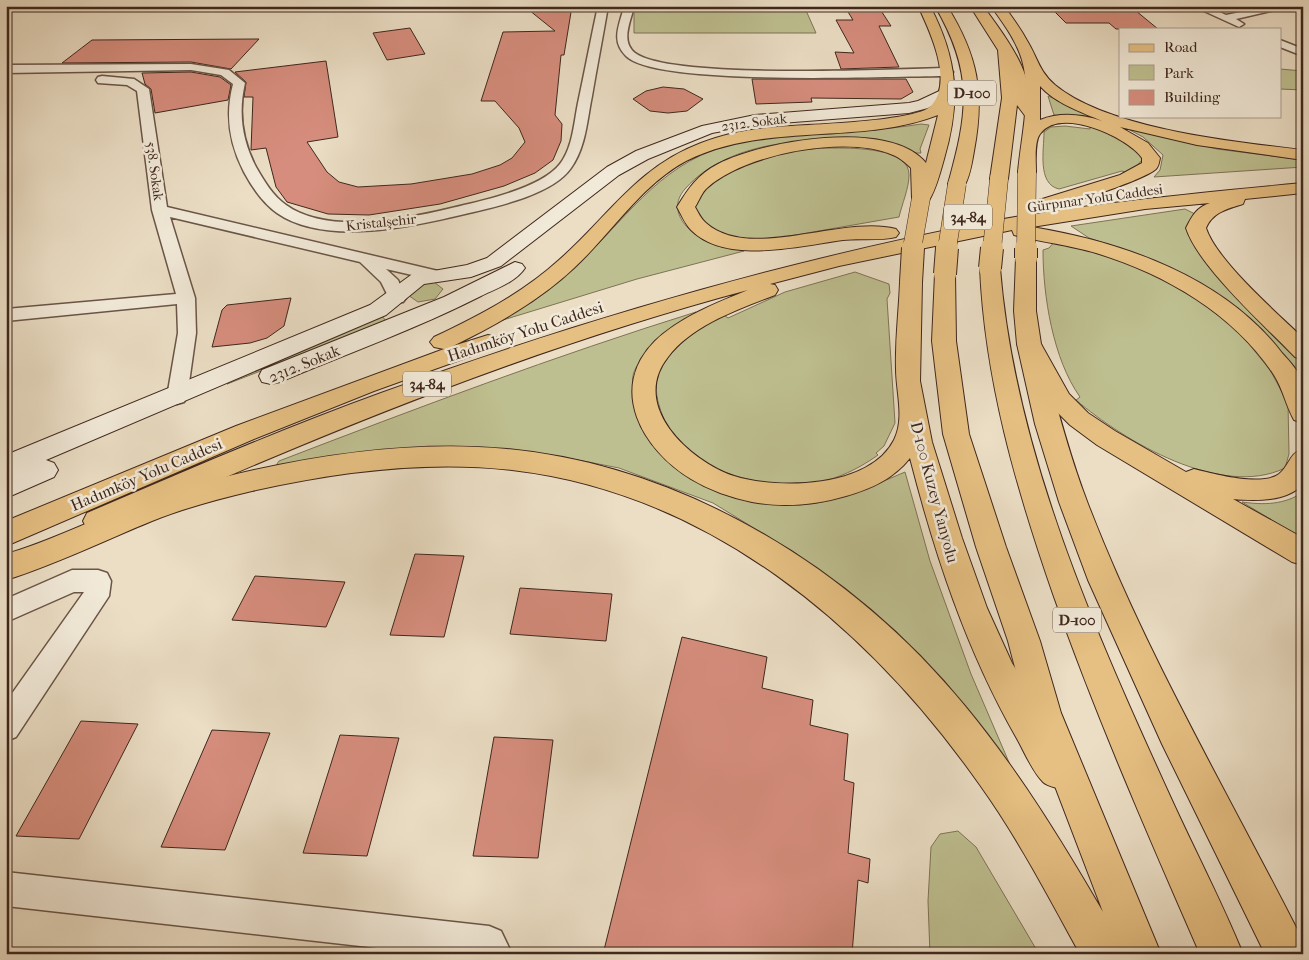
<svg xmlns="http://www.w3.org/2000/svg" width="1309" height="960" viewBox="0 0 1309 960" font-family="'IM FELL French Canon',serif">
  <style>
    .green { fill: #bebf90; stroke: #7e7356 }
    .building { fill: #d68d7d; stroke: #3f271d }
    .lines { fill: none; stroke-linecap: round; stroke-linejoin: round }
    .street-casing { stroke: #6a5547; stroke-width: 3 }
    .secondary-casing { stroke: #3f271d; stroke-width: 2 }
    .primary-casing { stroke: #3f271d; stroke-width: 2 }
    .highway-casing { stroke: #3f271d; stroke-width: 2 }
    .street { fill: #f2ead9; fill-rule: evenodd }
    .secondary { fill: #f2ead9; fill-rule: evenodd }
    .primary { fill: #e6bf82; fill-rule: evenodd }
    .highway { fill: #e6bf82; fill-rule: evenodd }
    .primary-bridge-far1-casing { stroke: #3f271d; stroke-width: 19; stroke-linecap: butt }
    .primary-bridge-casing { stroke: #3f271d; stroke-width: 24; stroke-linecap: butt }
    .highway-bridge-far1-casing { stroke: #3f271d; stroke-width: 19; stroke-linecap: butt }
    .highway-bridge-casing { stroke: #3f271d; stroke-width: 24; stroke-linecap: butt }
    .primary-bridge-far1 { stroke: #e6bf82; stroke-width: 18 }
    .primary-bridge { stroke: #e6bf82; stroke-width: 22 }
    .highway-bridge-far1 { stroke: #e6bf82; stroke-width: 18 }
    .highway-bridge { stroke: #e6bf82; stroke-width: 22 }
    .labels { text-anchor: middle; stroke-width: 5; stroke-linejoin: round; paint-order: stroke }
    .far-street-label { font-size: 14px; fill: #3f271d; stroke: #f2ead9 }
    .shield { fill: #f2ead9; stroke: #756255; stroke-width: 1 }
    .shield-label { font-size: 15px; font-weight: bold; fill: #3f271d }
    .street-label { font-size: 16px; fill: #3f271d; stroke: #f2ead9 }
  </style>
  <rect width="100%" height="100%" fill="#ebdec5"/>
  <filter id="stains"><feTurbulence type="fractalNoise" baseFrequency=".004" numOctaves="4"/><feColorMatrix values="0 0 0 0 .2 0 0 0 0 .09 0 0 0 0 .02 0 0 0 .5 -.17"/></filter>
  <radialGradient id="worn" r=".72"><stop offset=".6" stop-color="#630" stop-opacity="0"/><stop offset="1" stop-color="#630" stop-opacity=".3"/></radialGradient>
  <!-- green -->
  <path class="green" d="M634,6H804L816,33H634Z
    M1280,69L1303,71V90L1280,89Z
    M1048,96L1111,123L1054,115Z
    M921,124L929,125L920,149L921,153C910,154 902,148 892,146C877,143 859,145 843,145C824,144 804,142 786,143C750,147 709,161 685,189C663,214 695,239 718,246C727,248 736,249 744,251L637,279L503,320C526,303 552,287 573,268C626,221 654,168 725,146C788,127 857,135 921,124Z
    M1065,126L1090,129V127L1105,130L1140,152L1142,160L1133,170L1125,172L1122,171L1059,189C1037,184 1044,150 1044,132L1051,127Z
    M1124,127L1217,149L1303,160V167L1154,177L1160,170L1163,155L1143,137Z
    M836,148C853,148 910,148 909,175C909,188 902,204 899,217L767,240C747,240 697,235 694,209C694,203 695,196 699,191C706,185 736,167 745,162C767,151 811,148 836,148Z
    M1185,209L1195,214L1192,218L1303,367V389L1180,273L1142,256L1089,238L1071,226Z
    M1055,241L1104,252L1173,282L1236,328L1270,370L1288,403L1289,454L1285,468C1221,499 1124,441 1076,400L1080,397C1053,359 1043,296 1043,250L1049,248Z
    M855,272L889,284L890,293L887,299L895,423L884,446L876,453L878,455C857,470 830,483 804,484C748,488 675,465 659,405C655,393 655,377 663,365C677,342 700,328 724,315L728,318L785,292Z
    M434,282L443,289L435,299L418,302L408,295L418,284Z
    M696,312C672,328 646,345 634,372C631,380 633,394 634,402C644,470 727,504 789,505C831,506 867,488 905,472L930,561L971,674L1011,767L895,634L852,595L795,553L713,503L619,468L573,459L275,467L279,461C417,408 555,356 696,312Z
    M381,315L387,322L227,384Z
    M1303,492V539L1242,502C1263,505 1285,505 1303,492Z
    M958,831L976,847L1039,954H930L928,901L931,847L940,834Z"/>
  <!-- building -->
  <path class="building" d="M524,6H572L564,55H561L555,115L562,124L561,141L553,160L535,173L504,186L440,204L369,215L328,214L287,202L276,187L266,148L251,150L253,97H244L246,82L235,72L326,61L338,137L307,142L327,172L339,182L358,187L411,184L472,174L500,165L512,158L525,142L519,128L495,101H481L503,32L555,31Z
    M878,6L891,26H879L899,67L841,69L835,52L854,53L836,20H853L845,7Z
    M1049,6H1130L1158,29H1116L1109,23H1066Z
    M410,28L425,54L387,60L373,33Z
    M259,39L231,69L191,62L62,63L92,40Z
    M191,72L220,77L231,85L228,100L155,113L151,89L145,84L142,73Z
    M752,79H906L913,92L901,99L811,98L812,102L756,104Z
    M663,87L684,89L703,99L687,111L668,113L650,111L633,99L646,91Z
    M291,298L284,326L267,338L250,343L212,347L222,310L227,305Z
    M415,554L464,556L444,637L390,635Z
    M255,576L345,582L326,627L232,620Z
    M520,588L612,594L606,641L510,634Z
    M682,637L767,657L762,688L813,700L810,725L848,734L844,780L854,783L848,853L870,859L868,883L858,880L852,954H603Z
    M81,721L138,724L79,839L16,836Z
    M212,730L270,733L225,850L161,847Z
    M340,735L399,738L367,856L303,853Z
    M494,737L553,740L538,858L473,856Z"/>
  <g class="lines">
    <defs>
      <path id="street" d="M598,6H608C603,36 597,66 592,96C587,120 586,147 571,168C553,194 499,206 469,213C415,226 326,247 277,213C263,203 252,187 244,172C229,143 225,115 233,84L221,75L191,70L6,73V65L191,64L229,70L245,83C238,113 242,140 256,167C264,181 273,196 286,205C330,237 416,217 464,205C491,199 543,186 560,164C573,147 574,122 578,103C585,70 591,38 598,6Z
        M624,6H634C631,21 620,41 635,53C672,80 892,69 947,68L953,72L947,76C895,76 656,87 626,56C610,40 620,25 624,6Z
        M1193,6H1207L1226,15L1270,6H1292L1236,19L1244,24L1239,27Z
        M1280,40L1303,49V56L1280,47Z
        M102,76L134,79L149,89L167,207L438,271L444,272L447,276L444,280L438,281L386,269L398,280L406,298L403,302H391L381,282L360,262L170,217L195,298L196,333L187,397L184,402L177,404L170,402L167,397L178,333L177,304L6,321V309L176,294L152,210L137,91L127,85L98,83L96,80L98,77Z
        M72,570H98L107,573L111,581L109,596L16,737L6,741V702L84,592H74L6,622V599Z
        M6,872L489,926L501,931L512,954H431L6,906Z"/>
      <path id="secondary" d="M948,87L953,88L955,91L953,94L928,108L909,113L755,125L712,133L648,159L619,175L501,266L471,277L424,284L386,315L46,460L54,463L58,470L54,477L6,498V455L370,305L411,275L467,265L487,258L607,167L636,151L702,126L755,115L909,103L918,101Z
        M515,262L522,264L525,268C516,282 495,289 481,296C416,329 346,354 280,382L271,384L262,382L259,376L262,370L444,297Z"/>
      <path id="primary" d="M918,6H930C958,60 961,101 944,159C940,173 936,190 928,202H914L912,198L911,168C906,163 899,157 893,155C847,134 744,154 707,188C702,192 699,201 695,207C698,212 701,219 706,223C750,262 841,215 896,229L899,233L896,237C879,241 860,238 843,240C799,246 726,265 691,230C685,224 681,214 677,207C688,189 698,174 718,164C762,141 890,118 926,163L938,115C858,146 766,121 686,161C640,186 612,233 574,268C539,301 496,325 453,346L488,335L496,337L500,342L496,347L374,391L254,439L6,546V521L236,426L444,349L434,347L430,342L434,337C478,316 523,293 559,260C608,217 637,167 701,143C722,135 745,130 767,128C797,124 914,123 931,106C954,82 930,31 918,6Z
        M991,6H1004C1013,18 1022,31 1029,44C1038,60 1040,72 1055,85C1108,129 1235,142 1303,150V160L1197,145L1120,127L1148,143L1160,158C1159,162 1159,166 1156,169C1144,180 1053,211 1039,208L1037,204L1039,200L1120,175L1142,163V158C1127,137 1060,106 1040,134C1034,142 1036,162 1036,172L1033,176H1021L1018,172C1021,137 1032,95 1022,60C1016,40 1003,23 991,6ZM1040,86C1055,103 1081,112 1102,121C1081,114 1060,112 1040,120Z
        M1303,183V193L1245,199L1243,204C1227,209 1213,212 1206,228C1217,261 1276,312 1303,338V360L1295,357C1265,326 1198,266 1186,228C1192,216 1197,207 1210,203L1145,209L1032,227C1123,242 1224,277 1282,353C1290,362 1301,373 1303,385C1305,397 1303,411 1303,423L1294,420C1286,406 1283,389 1274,375C1234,314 1165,274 1096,253C1069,245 1041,242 1014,235L1012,230L839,266L770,284L775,285L778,290L775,295C739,309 692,325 668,357C629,406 690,461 734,476C778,490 870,488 894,440C905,418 896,392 896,369C895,340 899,311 900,282L904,278L911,276L918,278L922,282L920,381L932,442L962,538L987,608L1012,663L1070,757L1075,770L1070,783L1057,788C1053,787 1046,785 1043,782C1032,771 1024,751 1016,737C966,649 935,555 910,458C893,479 871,489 846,496C815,505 784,508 752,502C732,498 709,490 691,479C643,450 607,389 655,341C680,317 716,303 748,290C527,349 316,436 107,529L97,533L87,529L83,521L87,513C184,471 282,429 381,393C579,321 781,262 987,222C1091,203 1197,193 1303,183Z
        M1026,252L1033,254L1036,258V311L1041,344L1069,394L1088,413L1115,431L1186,472L1194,469C1214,474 1262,487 1279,474C1290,465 1289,453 1303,449V484C1287,502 1255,501 1233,499L1303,538V565L1292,562L1097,445L1070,425L1051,406L1017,344L1014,311L1016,258L1019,254Z"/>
      <path id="highway" d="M935,6H947C978,56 985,93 974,151C972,162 970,178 963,188H951L948,184C968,112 974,73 935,6Z
        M970,6H983C997,25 1018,53 1025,75C1031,91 1030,99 1040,114L1032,119L1026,117L1017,105L1008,179L1005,183H993L990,179L1002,98L998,50Z
        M990,262L997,264L1000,268C1015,453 1094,629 1170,796C1194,849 1221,900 1243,954H1200C1148,835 1096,716 1053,594C1016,487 985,381 980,268L983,264Z
        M945,268L952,270L955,274L956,341L969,434L1006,547L1040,641L1061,713L1161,954H1080C1048,896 1018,838 980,785C869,627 710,493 512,470C425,460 336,472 252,491C218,499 184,508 152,521C103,541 57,564 6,580V554C51,541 91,520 134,504C173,490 213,479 254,470C337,452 422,441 507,449C685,466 853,569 965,706C1018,770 1061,840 1103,912L1027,713L1008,641L976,547L943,434L932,341L935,274L938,270Z
        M1029,337L1037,339L1041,344C1054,398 1068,452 1088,504C1146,655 1229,795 1302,939L1303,954H1265L1162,744L1088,580L1059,502L1035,424L1017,344L1021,339Z"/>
    </defs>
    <!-- street casing -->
    <use href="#street" class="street-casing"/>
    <!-- secondary casing -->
    <use href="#secondary" class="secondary-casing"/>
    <!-- primary casing -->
    <use href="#primary" class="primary-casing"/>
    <!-- highway casing -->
    <use href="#highway" class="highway-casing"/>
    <!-- street -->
    <use href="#street" class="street"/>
    <!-- secondary -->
    <use href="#secondary" class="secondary"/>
    <!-- primary -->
    <use href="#primary" class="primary"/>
    <!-- highway -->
    <use href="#highway" class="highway"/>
    <defs>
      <path id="primary-bridge-far1" d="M912,249L921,198
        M1026,249L1027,172"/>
      <path id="primary-bridge" d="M1026,258V248
        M911,282L913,248"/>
      <path id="highway-bridge-far1" d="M947,249L957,184
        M992,249L999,179"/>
      <path id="highway-bridge" d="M990,268L992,248
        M945,274L947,248"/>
    </defs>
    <!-- primary-bridge-far1 casing -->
    <use href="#primary-bridge-far1" class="primary-bridge-far1-casing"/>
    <!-- primary-bridge casing -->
    <use href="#primary-bridge" class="primary-bridge-casing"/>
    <!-- highway-bridge-far1 casing -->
    <use href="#highway-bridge-far1" class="highway-bridge-far1-casing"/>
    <!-- highway-bridge casing -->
    <use href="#highway-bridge" class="highway-bridge-casing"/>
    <!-- primary-bridge-far1 -->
    <use href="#primary-bridge-far1" class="primary-bridge-far1"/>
    <!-- primary-bridge -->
    <use href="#primary-bridge" class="primary-bridge"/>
    <!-- highway-bridge-far1 -->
    <use href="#highway-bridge-far1" class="highway-bridge-far1"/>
    <!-- highway-bridge -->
    <use href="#highway-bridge" class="highway-bridge"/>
  </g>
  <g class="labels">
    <!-- far-street labels -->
    <g class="far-street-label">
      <text transform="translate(754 122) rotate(-7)" y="5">2312. Sokak</text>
      <text transform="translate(155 171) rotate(82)" y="5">538. Sokak</text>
      <text transform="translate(1095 198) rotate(-8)" y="5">Gürpınar Yolu Caddesi</text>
      <text transform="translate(381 222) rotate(-6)" y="5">Kristalşehir</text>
    </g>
    <!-- shield labels -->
    <g class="shield">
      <rect x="948" y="80.5" width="48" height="25" rx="4"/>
      <rect x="944" y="204.5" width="48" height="25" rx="4"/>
      <rect x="403" y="371.5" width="48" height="25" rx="4"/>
      <rect x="1053" y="607.5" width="48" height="25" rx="4"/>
    </g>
    <g class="shield-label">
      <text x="972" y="98">D-100</text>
      <text x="968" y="222">34-84</text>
      <text x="427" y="389">34-84</text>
      <text x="1077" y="625">D-100</text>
    </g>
    <!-- street labels -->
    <g class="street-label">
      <text transform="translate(525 331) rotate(-18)" y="6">Hadımköy Yolu Caddesi</text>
      <text transform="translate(304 363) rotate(-22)" y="6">2312. Sokak</text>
      <text transform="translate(146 474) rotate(-23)" y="6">Hadımköy Yolu Caddesi</text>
      <text transform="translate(935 492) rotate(75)" y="6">D-100 Kuzey Yanyolu</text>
    </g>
  </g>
  <!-- margin -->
  <rect width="1309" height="960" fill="none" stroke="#ebdec5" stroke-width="25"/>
  <rect x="8" y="8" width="1294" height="945" fill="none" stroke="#3f271d" stroke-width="2.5"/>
  <rect x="12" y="12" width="1284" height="935" fill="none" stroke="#3f271d"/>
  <!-- legend -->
  <rect x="1119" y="28" width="162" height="90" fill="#f2ead9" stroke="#aa9c8e"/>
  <rect x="1129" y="44" width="25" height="8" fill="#e6bf82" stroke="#aa9c8e"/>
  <text x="1164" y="52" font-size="15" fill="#3f271d">Road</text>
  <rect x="1129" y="65" width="25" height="15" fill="#bebf90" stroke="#aa9c8e"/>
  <text x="1164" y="78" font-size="15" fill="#3f271d">Park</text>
  <rect x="1129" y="90" width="25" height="15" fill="#d68d7d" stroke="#aa9c8e"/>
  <text x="1164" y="102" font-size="15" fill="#3f271d">Building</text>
  <rect width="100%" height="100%" filter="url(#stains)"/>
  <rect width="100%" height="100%" fill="url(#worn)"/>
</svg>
